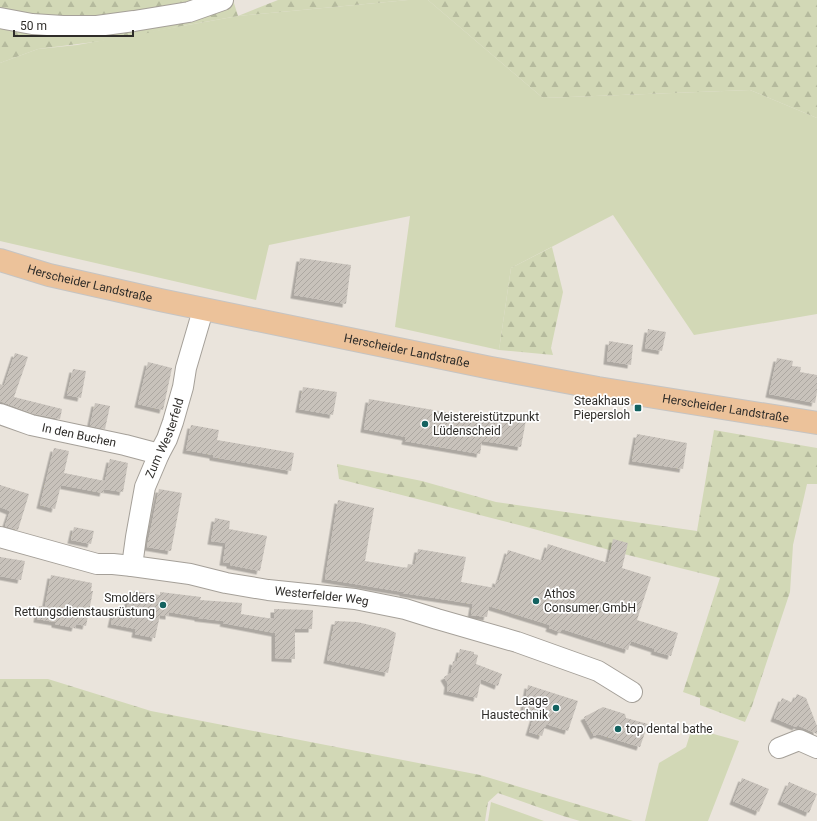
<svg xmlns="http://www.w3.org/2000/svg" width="817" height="821" viewBox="0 0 817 821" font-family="Roboto,sans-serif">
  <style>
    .green { fill: #d2d8b6 }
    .forest { fill: url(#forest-firs) }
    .building { fill: url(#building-hatch); filter: url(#shadow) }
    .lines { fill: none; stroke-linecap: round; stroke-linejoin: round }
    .minor-casing { stroke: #a5a099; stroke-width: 22 }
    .major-casing { stroke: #c5c4c3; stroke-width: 24 }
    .minor { stroke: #fff; stroke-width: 20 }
    .major { stroke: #ecc29a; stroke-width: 22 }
    .poi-dot { fill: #136260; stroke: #fff; stroke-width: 1.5 }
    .labels { text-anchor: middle; stroke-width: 3.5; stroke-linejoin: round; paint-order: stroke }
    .street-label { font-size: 12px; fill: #2f2d2a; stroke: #fff }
    .poi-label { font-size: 12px; fill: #2f2d2a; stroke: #fff; text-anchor: end }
  </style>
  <defs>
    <pattern id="forest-firs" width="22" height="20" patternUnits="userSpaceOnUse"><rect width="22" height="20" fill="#d2d8b6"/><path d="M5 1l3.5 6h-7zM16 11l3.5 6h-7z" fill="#b5ba9d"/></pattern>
    <pattern id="building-hatch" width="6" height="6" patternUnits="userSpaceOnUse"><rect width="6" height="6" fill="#c8c2bb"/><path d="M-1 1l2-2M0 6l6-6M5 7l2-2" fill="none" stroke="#aca7a1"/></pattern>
    <filter id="shadow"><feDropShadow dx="-3.5" dy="3.5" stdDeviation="0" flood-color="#0004"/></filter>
  </defs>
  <rect width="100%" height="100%" fill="#eae4dc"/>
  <!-- green -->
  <path class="green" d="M408,0H428L543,98L750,90L817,118V314L694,335L613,215L511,268L499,350L395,327L410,216L269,245L256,300L0,241V63L38,49L77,45L238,16Z
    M692,728L739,741L708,821H645L659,763L686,747Z
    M491,802L544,821H488Z"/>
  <!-- forest -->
  <path class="forest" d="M0,0H233L238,16L278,0H408L238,16L182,26L118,39L38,49L0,63Z
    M428,0H817V118L750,90L543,98Z
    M552,247L563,292L551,348L553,355L499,350L511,268Z
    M714,430L817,448V484H807L793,545L790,592L752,706L745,722L700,705V698L683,692L720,578L620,553L523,526L339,479L337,464L422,481L496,502L697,531Z
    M0,679H48L151,711L480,775L633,821H580L563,816L498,793L488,802L485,821H0Z"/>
  <!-- building -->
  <path class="building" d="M300,258L351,265L346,304L294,295Z
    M648,329L666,332L662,351L645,348Z
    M609,341L633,345L631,365L607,361Z
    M15,353L28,357L14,397L62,409L60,419L34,414L0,401V384L4,386Z
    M777,358L793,361L792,366L801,367L800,372L817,375V392L815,403L769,394Z
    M148,362L172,368L163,410L138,404Z
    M73,369L86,371L81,398L67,395Z
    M303,387L337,392L333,415L299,409Z
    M369,399L486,419L487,413L526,420L521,447L483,441H482L480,454L405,441L406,437L364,429Z
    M95,403L110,406L105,429L90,426Z
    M191,425L219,430L217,440L294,453L291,471L213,457V455L186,450Z
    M637,434L687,443L683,469L632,461Z
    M54,448L69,451L64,473L105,481L110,459L128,463L123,492L104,489L103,493L61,485L55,509L40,505Z
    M0,485L29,494L18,530L5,526L10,511L0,507Z
    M159,489L182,493L171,551L147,547Z
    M338,500L374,508L365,561L407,568L408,564L415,565L418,549L466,557L461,582L495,588L496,580L499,581L508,550L543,561L548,544L608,563L613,539L628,543L622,568L651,577L637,620L678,633L671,656L654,651L655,649L631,641L628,650L562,629L560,632L549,628L550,625L489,606L487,617L471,615L473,604L403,593V592L325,579Z
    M215,518L230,521L229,529L267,536L260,571L230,565V563L223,562L226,543L211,541Z
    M74,527L94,531L91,544L71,540Z
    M0,557L25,561L21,580L0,576Z
    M51,575L92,583L91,591H93L86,626L76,624L75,628L55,624V622L37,619L39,606L45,607Z
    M134,591L160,595V592L201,597L200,600L242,603L241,614L274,619V609L313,610L312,629H295V659L275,658V633L223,623L224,621L198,618V617L169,612V616L160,615L155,638L135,634L136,629L111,624L114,611L126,613L129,597H133Z
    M335,621L357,622L370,625L388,629L396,633L388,673L327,660Z
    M460,649L474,652V654L478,655L476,664L502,674L498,686L481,679L477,698L447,691L448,684L444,677L451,673L453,661L457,662Z
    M528,685L578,701L568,731L546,724L542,736L529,732L534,716L523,712Z
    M797,694L806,698L817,726V734L797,725L796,727L774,718L782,698L793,703Z
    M603,707L625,714L626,718L648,724L640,747L598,734L594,736L584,717Z
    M742,778L769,789L759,812L733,801Z
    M789,782L817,794L809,813L781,801Z"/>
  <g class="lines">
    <defs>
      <g id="minor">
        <path d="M0,18L32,24L63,26H97L134,21L189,12L223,0"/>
        <path id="s1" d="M0,414L31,425L125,445L159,454"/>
        <path id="s2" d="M0,537L97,564H113L132,566L190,574L226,583L268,590L355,599L405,609L437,619L517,642L598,671L632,692"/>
        <path id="s3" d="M132,566L136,537L145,487L159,454L167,439L173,422L183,387L186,368L203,310"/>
        <path d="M779,748L799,740L817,748"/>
      </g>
      <g id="major">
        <path id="s4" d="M0,260L49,275L160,300L491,368L598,388L817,423"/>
      </g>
    </defs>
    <!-- minor casing -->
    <use href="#minor" class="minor-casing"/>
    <!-- major casing -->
    <use href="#major" class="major-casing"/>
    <!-- minor -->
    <use href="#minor" class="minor"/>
    <!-- major -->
    <use href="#major" class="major"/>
  </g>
  <!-- markers -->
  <g class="poi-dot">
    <rect x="634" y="404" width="8" height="8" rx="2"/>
    <circle cx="425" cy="424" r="4"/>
    <circle cx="536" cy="601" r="4"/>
    <circle cx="163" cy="605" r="4"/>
    <circle cx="556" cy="708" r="4"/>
    <circle cx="618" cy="729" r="4"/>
  </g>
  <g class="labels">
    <!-- street labels -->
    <g class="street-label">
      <text dy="4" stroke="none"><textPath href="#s4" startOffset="93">Herscheider Landstraße</textPath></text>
      <text dy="4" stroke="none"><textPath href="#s4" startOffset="417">Herscheider Landstraße</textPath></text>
      <text dy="4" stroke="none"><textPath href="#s4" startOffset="741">Herscheider Landstraße</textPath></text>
      <text dy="4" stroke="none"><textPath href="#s1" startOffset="82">In den Buchen</textPath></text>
      <text dy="4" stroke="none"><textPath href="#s3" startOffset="133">Zum Westerfeld</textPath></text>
      <text dy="4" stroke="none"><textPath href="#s2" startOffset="328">Westerfelder Weg</textPath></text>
    </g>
    <!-- poi labels -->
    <g class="poi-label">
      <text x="630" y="405">Steakhaus<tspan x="630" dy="14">Piepersloh</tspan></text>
      <text x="433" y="421" text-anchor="start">Meistereistützpunkt<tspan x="433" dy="14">Lüdenscheid</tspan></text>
      <text x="544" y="598" text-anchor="start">Athos<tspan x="544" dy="14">Consumer GmbH</tspan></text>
      <text x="155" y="602">Smolders<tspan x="155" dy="14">Rettungsdienstausrüstung</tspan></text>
      <text x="548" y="705">Laage<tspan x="548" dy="14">Haustechnik</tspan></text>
      <text x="626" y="733" text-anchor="start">top dental bathe</text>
    </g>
  </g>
  <!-- scale -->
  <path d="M14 30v6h119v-6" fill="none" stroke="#2f2d2a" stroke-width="2"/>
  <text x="20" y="30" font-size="12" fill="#2f2d2a" stroke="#ffffff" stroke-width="3" paint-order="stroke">50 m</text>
</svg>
